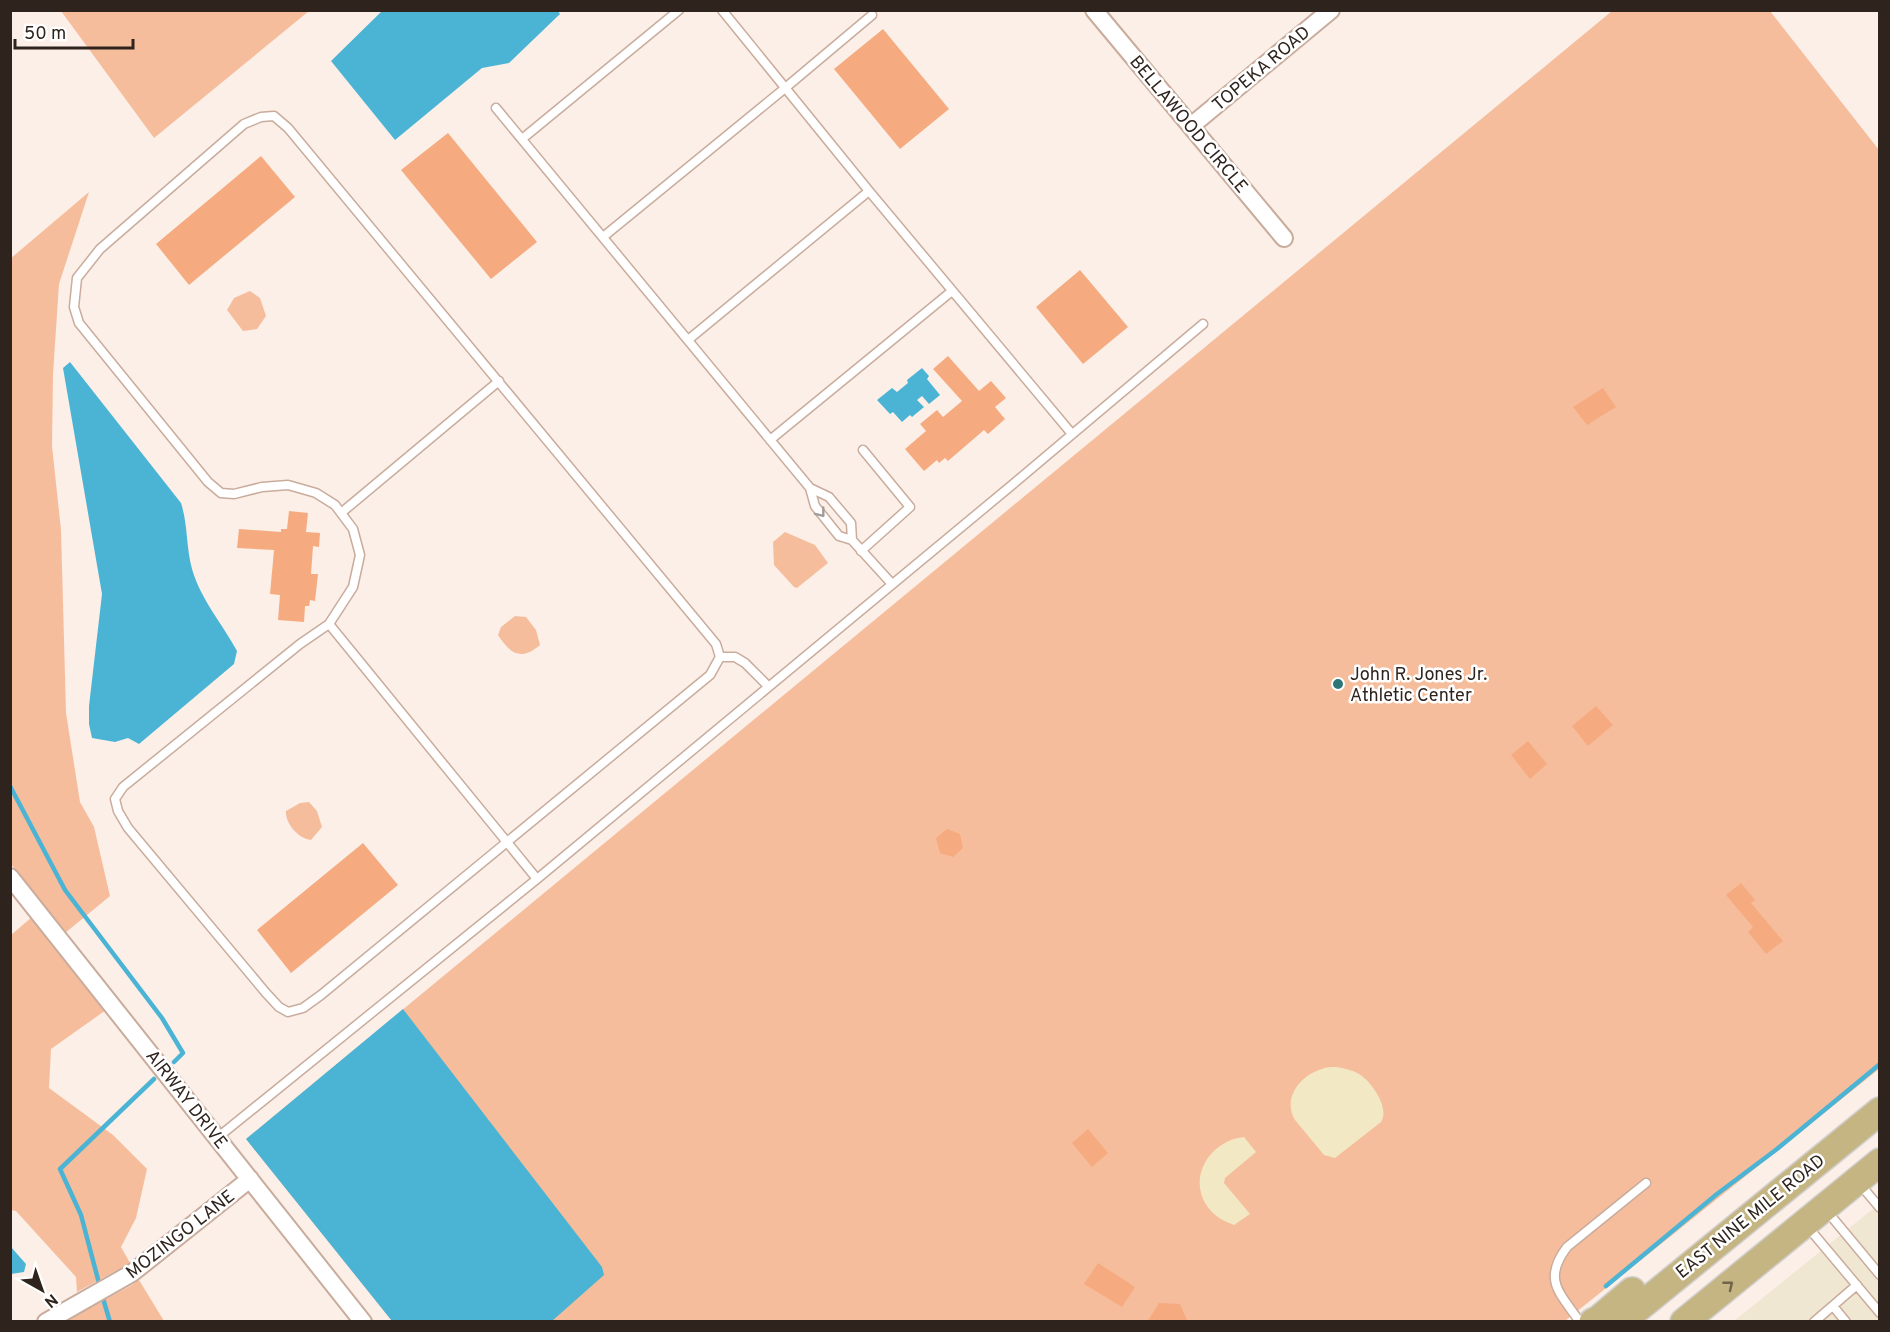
<svg xmlns="http://www.w3.org/2000/svg" width="1890" height="1332" viewBox="0 0 1890 1332" font-family="Overpass,sans-serif">
  <style>
    .commercial { fill: #f0e7d2 }
    .green { fill: #f6bd9c }
    .sand { fill: #f2e8c3 }
    .water { fill: #4bb4d4 }
    .lines { fill: none; stroke-linecap: round; stroke-linejoin: round }
    .stream { stroke: #4bb4d4; stroke-width: 4.5 }
    .building { fill: #f5ab7f }
    .service-casing { stroke: #c9ac9c; stroke-width: 11 }
    .minor-casing { stroke: #c9ac9c; stroke-width: 20 }
    .primary-casing { stroke: #d1cfcd; stroke-width: 30 }
    .service { stroke: #fff; stroke-width: 8 }
    .minor { stroke: #fff; stroke-width: 16 }
    .primary { stroke: #c5b583; stroke-width: 27 }
    .oneway { stroke: #a19c99 }
    .oneway2 { stroke: #72654b }
    .poi-dot { fill: #2d7776; stroke: #fff; stroke-width: 2 }
    .labels { text-anchor: middle; stroke-width: 5; stroke-linejoin: round; paint-order: stroke }
    .street-label { font-size: 18px; fill: #2f241d; stroke: #fff }
    .poi-label { font-size: 18px; fill: #2f241d; stroke: #fff; text-anchor: start }
  </style>
  <rect width="100%" height="100%" fill="#fbefe8"/>
  <!-- commercial -->
  <path class="commercial" d="M1879,1204V1321H1734Z"/>
  <!-- green -->
  <path class="green" d="M61,11H309L154,138Z
    M1612,11H1770L1879,150V1069L1565,1321H392L246,1139Z
    M89,192L59,284L53,374L52,446L61,530L66,713L80,802L94,827L110,896L65,933L11,864L10,259Z
    M250,291L260,298L266,316L257,329L243,331L227,310L234,298Z
    M785,532L815,545L828,563L797,588L794,587L774,565L773,542Z
    M515,616L526,617L536,630L540,645C520,662 510,653 498,635L501,627Z
    M309,802L317,811L322,827L311,840C299,839 285,824 286,811L300,803Z
    M32,917L106,1010L51,1049L49,1088L113,1135L147,1169L136,1218L121,1247L130,1263L77,1292L76,1277L16,1211L11,1210V935Z
    M139,1280L164,1321L64,1322L132,1285Z"/>
  <!-- sand -->
  <path class="sand" d="M1336,1067C1344,1068 1352,1070 1359,1074C1372,1082 1390,1108 1381,1122L1335,1158L1324,1155L1295,1120C1282,1099 1300,1075 1322,1069C1326,1067 1331,1067 1336,1067Z
    M1244,1137L1256,1152L1225,1178L1224,1183L1250,1214L1234,1225C1227,1222 1219,1219 1213,1213C1184,1185 1206,1141 1244,1137Z"/>
  <!-- water -->
  <path class="water" d="M558,11L560,14L509,63L482,68L395,140L331,61L382,11Z
    M70,362L181,503C188,525 186,547 192,569C201,600 222,623 237,651L234,664L139,744L128,738L115,742L92,738L89,724V706L102,594L63,368Z
    M922,368L929,376L927,379L940,395L929,404L922,396L917,400L924,407L912,417L910,415L902,422L893,412L890,414L877,400L892,388L897,392L908,383L907,380Z
    M403,1009L602,1267L604,1275L552,1321H392L246,1139Z
    M11,1247L26,1264L24,1272L11,1274Z"/>
  <g class="lines">
    <!-- stream -->
    <path class="stream" d="M10,786L65,890L162,1018L183,1053L174,1062
      M1606,1286L1717,1194L1777,1149L1880,1064
      M100,1287L81,1215L60,1169L154,1079
      M102,1295L110,1322"/>
  </g>
  <!-- building -->
  <path class="building" d="M883,29L949,109L900,149L834,69Z
    M448,133L537,242L491,279L401,170Z
    M261,156L295,197L189,285L156,244Z
    M1080,270L1128,327L1083,364L1036,307Z
    M948,356L979,391L991,381L1006,398L995,407L1005,419L988,434L984,430L948,461L945,458L939,463L937,460L924,471L905,449L926,431L920,424L937,410L943,417L962,401L933,369Z
    M1603,388L1616,407L1587,425L1573,407Z
    M289,511L308,513L306,532L320,533L319,547L313,546L311,574H318L315,601L310,600L309,606H305L304,622L278,620L280,595L270,594L274,550L237,548L239,529L281,532V529H287Z
    M1596,706L1613,725L1588,746L1572,726Z
    M1528,741L1547,764L1530,779L1511,755Z
    M947,829L960,834L963,848L953,857L940,853L936,838Z
    M363,843L398,885L291,973L257,930Z
    M1741,883L1755,900L1751,903L1783,941L1766,954L1748,932L1753,927L1726,895Z
    M1088,1129L1108,1153L1092,1167L1072,1143Z
    M1098,1263L1135,1287L1122,1307L1084,1284Z
    M1159,1303L1180,1304L1188,1322H1147Z"/>
  <g class="lines">
    <defs>
      <path id="service" d="M496,108L810,488
        M274,116L288,128L716,644L720,657L710,675L321,995L303,1008L288,1012L279,1007L266,993L128,828L118,811L115,799L123,787L300,644L329,624L353,587L360,555L353,529L335,505L316,493L288,485L262,487L234,494L221,493L208,482L79,323L74,307L77,278L100,249L244,124L261,117Z
        M522,139L679,10
        M869,191L1072,434
        M603,237L784,89L872,15
        M688,340L869,191L722,10
        M770,440L952,291
        M341,513L499,381
        M852,540L851,523L829,497L810,488L815,506L839,536L852,540L892,584
        M861,551L910,507L863,450
        M329,624L537,879
        M720,657H735L745,663L768,686
        M217,1138L537,879L1012,485L1203,324
        M1859,1183L1880,1208
        M1826,1210L1880,1275
        M1807,1226L1880,1313
        M1833,1306L1846,1322
        M1580,1322C1560,1293 1542,1280 1567,1247L1646,1183
        M1814,1322L1857,1285"/>
      <path id="minor" d="M1094,10L1284,238
        M1191,126L1331,10
        M10,877L363,1322
        M46,1322L132,1273L250,1179"/>
      <path id="primary" d="M1593,1322L1599,1319L1632,1291
        M1621,1322L1880,1111
        M1684,1322L1880,1162"/>
    </defs>
    <!-- service casing -->
    <use href="#service" class="service-casing"/>
    <!-- minor casing -->
    <use href="#minor" class="minor-casing"/>
    <!-- primary casing -->
    <use href="#primary" class="primary-casing"/>
    <!-- service -->
    <use href="#service" class="service"/>
    <!-- minor -->
    <use href="#minor" class="minor"/>
    <!-- primary -->
    <use href="#primary" class="primary"/>
  </g>
  <!-- one-way arrows -->
  <defs><path id="oneway-chevron" d="M-2-3.5L2.5 0L-2 3.5" fill="none" stroke-width="1.6" stroke-linecap="round" stroke-linejoin="round" transform="scale(1.5)"/></defs>
  <use class="oneway" href="#oneway-chevron" transform="translate(821 513) rotate(52)"/>
  <use class="oneway2" href="#oneway-chevron" transform="translate(1729 1285) rotate(-39)"/>
  <!-- markers -->
  <circle class="poi-dot" cx="1338" cy="684" r="6"/>
  <g class="labels">
    <!-- street labels -->
    <g class="street-label">
      <text transform="translate(1261 68) rotate(-40)" y="6">TOPEKA ROAD</text>
      <text transform="translate(1189 124) rotate(50)" y="6">BELLAWOOD CIRCLE</text>
      <text transform="translate(187 1099) rotate(52)" y="6">AIRWAY DRIVE</text>
      <text transform="translate(1750 1216) rotate(-39)" y="6">EAST NINE MILE ROAD</text>
      <text transform="translate(180 1234) rotate(-38)" y="6">MOZINGO LANE</text>
    </g>
    <!-- poi labels -->
    <g class="poi-label">
      <text x="1350" y="680">John R. Jones Jr.<tspan x="1350" dy="21">Athletic Center</tspan></text>
    </g>
  </g>
  <!-- border -->
  <rect width="1890" height="1332" fill="none" stroke="#2f241d" stroke-width="24"/>
  <!-- north arrow -->
  <g transform="translate(42 1290) rotate(140)" stroke="#ffffff" stroke-width="4.5" paint-order="stroke">
  <path d="M0-4.5L10 22L0 15L-10 22Z" fill="#2f241d"/>
  <text y="-9" font-size="16" font-weight="bold" text-anchor="middle" fill="#2f241d">N</text>
  </g>
  <!-- scale -->
  <path d="M15 39v9h118v-9" fill="none" stroke="#2f241d" stroke-width="3"/>
  <text x="24" y="39" font-size="18" fill="#2f241d" stroke="#ffffff" stroke-width="4.5" paint-order="stroke">50 m</text>
</svg>
